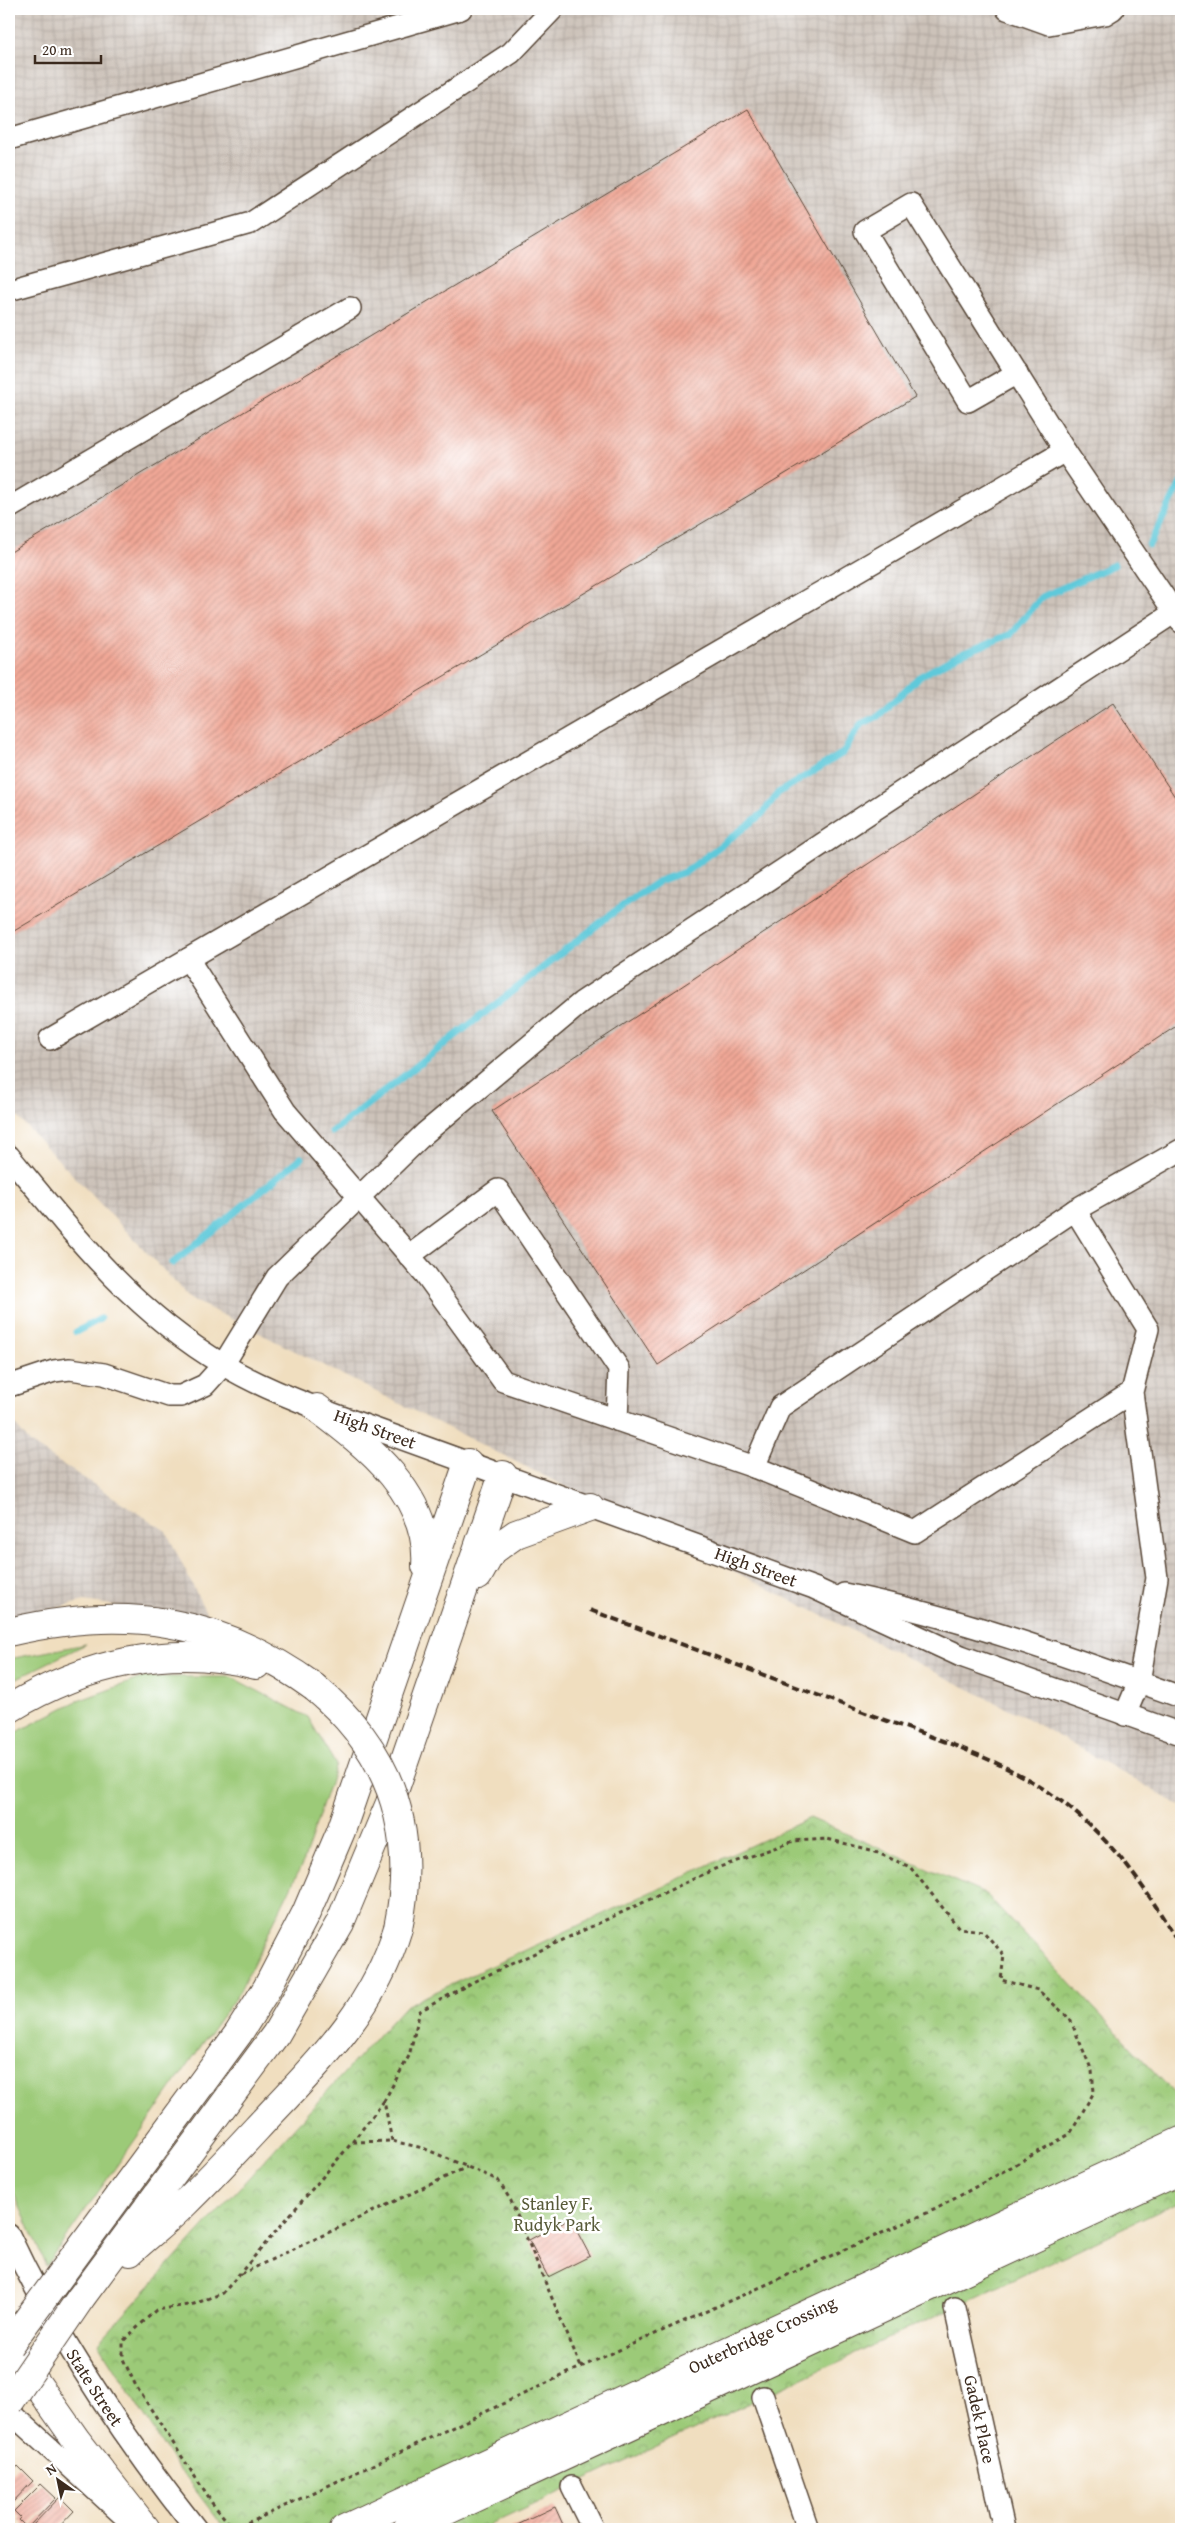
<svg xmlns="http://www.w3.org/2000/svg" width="1190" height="2538" viewBox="0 0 1190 2538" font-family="'Gentium Book Plus',serif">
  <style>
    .industrial { fill: url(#industrial-grid) }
    .grass { fill: #9cca78; stroke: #6c7a4b }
    .park { fill: url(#park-crowns); stroke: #6c7a4b }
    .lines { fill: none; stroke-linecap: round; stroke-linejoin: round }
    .stream { stroke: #5fc9da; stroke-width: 7 }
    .building { fill: url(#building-hatch) }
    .minor-casing { stroke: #564536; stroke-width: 24 }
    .highway-casing { stroke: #564536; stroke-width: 30 }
    .path { stroke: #564536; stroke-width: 3; stroke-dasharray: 4 4; stroke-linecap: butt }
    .minor { stroke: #fff; stroke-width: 21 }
    .highway { stroke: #fff; stroke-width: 28 }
    .rail { stroke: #3b2a1e; stroke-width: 4; stroke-dasharray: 8 4; stroke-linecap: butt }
    .highway-bridge-casing { stroke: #564536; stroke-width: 30; stroke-linecap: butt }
    .highway-bridge { stroke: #fff; stroke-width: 28 }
    .labels { text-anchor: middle; stroke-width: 5; stroke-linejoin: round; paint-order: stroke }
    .street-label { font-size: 18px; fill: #3b2a1e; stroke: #fff }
    .park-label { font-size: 18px; fill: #585a39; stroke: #fff }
  </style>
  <defs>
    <pattern id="industrial-grid" width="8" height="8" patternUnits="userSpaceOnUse" patternTransform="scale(1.25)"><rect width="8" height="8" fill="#ccc2b9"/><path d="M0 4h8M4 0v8" fill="none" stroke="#b0a79f"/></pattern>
    <pattern id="park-crowns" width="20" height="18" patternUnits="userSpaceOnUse" patternTransform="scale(1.25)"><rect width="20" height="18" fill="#9cca78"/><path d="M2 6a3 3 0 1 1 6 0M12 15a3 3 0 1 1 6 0" fill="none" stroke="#80a462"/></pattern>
    <pattern id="building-hatch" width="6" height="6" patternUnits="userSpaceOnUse" patternTransform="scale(1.25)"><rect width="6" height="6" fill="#f1a897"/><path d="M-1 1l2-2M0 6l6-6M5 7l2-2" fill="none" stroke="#c4897b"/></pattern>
  </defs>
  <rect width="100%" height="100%" fill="#fff"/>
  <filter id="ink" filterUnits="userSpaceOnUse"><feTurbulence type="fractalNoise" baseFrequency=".02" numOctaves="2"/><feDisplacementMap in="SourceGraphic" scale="10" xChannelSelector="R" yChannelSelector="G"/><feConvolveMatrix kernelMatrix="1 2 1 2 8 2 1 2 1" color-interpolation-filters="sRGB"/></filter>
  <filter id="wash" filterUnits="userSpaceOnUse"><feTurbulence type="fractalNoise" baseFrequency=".0096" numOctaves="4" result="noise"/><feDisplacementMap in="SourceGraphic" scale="20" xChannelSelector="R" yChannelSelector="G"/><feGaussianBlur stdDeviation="1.12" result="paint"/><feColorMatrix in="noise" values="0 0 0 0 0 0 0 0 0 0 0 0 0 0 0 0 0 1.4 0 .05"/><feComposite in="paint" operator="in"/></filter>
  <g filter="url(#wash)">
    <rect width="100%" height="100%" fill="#f0debf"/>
    <!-- industrial -->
    <path class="industrial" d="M9,9H1181V1806L1019,1714L191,1299L9,1108Z
      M9,1417L31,1444L166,1531L209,1619L84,1601L9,1620Z"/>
    <!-- grass -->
    <path class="grass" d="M86,1644L9,1682V1659Z
      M144,1677H231L308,1717L336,1765L304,1860L240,1991L46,2266L9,2182V1736L75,1702Z"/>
    <!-- park -->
    <path class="park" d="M810,1818L987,1895L1181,2100V2201L481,2529H225L173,2461L98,2343L405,2006Z"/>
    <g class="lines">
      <!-- stream -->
      <path class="stream" d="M1149,545L1181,483
        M332,1132L614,912L659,881L687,871L762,814L778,793L843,753L861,724L878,716L919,677L959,655L1011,634L1042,597L1114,565
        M173,1263L301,1158
        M76,1332L100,1319"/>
    </g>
    <g id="blocks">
      <!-- building -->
      <path class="building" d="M748,109L915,397L9,934V553Z
        M1113,703L1181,806V1023L658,1365L492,1111Z
        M570,2218L590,2256L548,2277L529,2240Z
        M18,2466L33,2481L9,2506V2476Z
        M41,2484L56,2498L27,2528L19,2520L21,2518L14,2511Z
        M60,2497L74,2511L57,2529H29Z
        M555,2507L565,2529H511V2528Z"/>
    </g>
  </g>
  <g filter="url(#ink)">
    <use href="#blocks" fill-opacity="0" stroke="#564536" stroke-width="1"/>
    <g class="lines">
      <defs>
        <g id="minor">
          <path d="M1007,9L1049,24L1105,14L1113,9"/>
          <path d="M9,139L461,9"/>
          <path d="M9,290L251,223L511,53L553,9"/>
          <path d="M1017,373L968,401L865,231L911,204L1065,451L1181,622"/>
          <path d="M9,508L350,308"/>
          <path d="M188,959L285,1111L426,1275L503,1381L754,1467"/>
          <path d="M50,1039L1065,451"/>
          <path id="s1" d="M9,1156C73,1234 135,1313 224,1365C253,1383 285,1396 317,1408L814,1588L961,1656L1181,1734"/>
          <path d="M1075,1210L1181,1150"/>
          <path d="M409,1256L498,1190L619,1369L617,1420"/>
          <path d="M9,1386L54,1371L70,1369L104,1374L169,1396H181L205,1385L223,1365L277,1277L425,1133L582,1002L1181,608"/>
          <path d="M844,1594C960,1617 1070,1657 1181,1697"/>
          <path d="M1125,1715L1139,1682L1157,1578L1132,1392L1148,1329L1075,1210L780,1407L754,1467L915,1532L1132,1392"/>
          <path id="s2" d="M9,2235C58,2340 124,2438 196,2529"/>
          <path id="s3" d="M955,2308L1004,2529"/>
          <path d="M763,2397L808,2529"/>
          <path d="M9,2411L123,2515"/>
          <path d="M572,2487L593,2529"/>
        </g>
        <g id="highway">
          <path d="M317,1408C368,1446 431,1496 426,1566"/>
          <path d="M478,1576L492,1551L516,1534L590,1507"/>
          <path d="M9,1632C123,1605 217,1617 314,1687"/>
          <path d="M9,1709C84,1663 171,1643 256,1665"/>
          <path d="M118,2197L238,2034L267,1988L306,1913L341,1831L468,1463"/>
          <path d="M130,2252C147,2236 167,2221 184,2204C215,2174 244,2142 273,2111C326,2056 376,2003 398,1928"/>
          <path d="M80,2299L276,2034L340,1923L390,1803L503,1475"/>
          <path d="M9,2344L77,2441L146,2529"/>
          <path id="s4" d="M344,2529L1181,2141"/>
          <path d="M407,2529L1181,2170"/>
        </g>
      </defs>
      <!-- minor casing -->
      <use href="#minor" class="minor-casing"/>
      <!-- highway casing -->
      <use href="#highway" class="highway-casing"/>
      <!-- path -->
      <path class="path" d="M384,2101L350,2145L223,2293L194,2304L156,2310L123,2341V2359L136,2386L212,2503L232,2527L255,2520L581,2367L936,2209L1070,2134L1094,2092L1092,2071L1070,2019L1038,1990L1001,1980L1004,1955L983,1931L959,1928L910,1867L871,1850L827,1839L794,1841L717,1868L477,1980L420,2011L409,2056L384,2101L392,2141
        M353,2142L392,2141L423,2148L498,2180L511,2201L581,2367
        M241,2274L467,2167"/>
      <!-- minor -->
      <use href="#minor" class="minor"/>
      <!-- highway -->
      <use href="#highway" class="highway"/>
      <!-- rail -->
      <path class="rail" d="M590,1610C681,1644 772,1678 863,1712C935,1739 1018,1762 1077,1814C1121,1851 1152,1898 1181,1947"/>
      <defs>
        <path id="highway-bridge" d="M314,1687C391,1750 418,1831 398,1928
          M9,2345L118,2197
          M9,2403L80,2299"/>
      </defs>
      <!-- highway-bridge casing -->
      <use href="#highway-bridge" class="highway-bridge-casing"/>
      <!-- highway-bridge -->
      <use href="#highway-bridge" class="highway-bridge"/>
    </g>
  </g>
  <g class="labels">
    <!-- street labels -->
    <g class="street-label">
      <text dy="6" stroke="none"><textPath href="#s1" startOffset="466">High Street</textPath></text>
      <text dy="6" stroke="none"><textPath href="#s1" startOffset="871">High Street</textPath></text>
      <text dy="6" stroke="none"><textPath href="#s4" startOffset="461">Outerbridge Crossing</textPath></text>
      <text dy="6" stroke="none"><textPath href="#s2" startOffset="175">State Street</textPath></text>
      <text dy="6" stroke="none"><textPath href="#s3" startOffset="114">Gadek Place</textPath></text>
    </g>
    <!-- park labels -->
    <g class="park-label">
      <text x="557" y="2210">Stanley F.<tspan x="557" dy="21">Rudyk Park</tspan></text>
    </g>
  </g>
  <!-- margin -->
  <rect width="1190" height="2538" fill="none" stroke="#fff" stroke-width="30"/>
  <!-- north arrow -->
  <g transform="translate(58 2480) rotate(327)" stroke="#ffffff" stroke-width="4" paint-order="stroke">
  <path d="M0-4L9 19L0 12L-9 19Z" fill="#3b2a1e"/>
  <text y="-8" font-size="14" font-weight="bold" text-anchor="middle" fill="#3b2a1e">N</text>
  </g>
  <!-- scale -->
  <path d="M35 55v8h66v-8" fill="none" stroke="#3b2a1e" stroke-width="2.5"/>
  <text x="42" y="55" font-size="15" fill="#3b2a1e" stroke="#ffffff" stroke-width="4" paint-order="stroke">20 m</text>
</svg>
